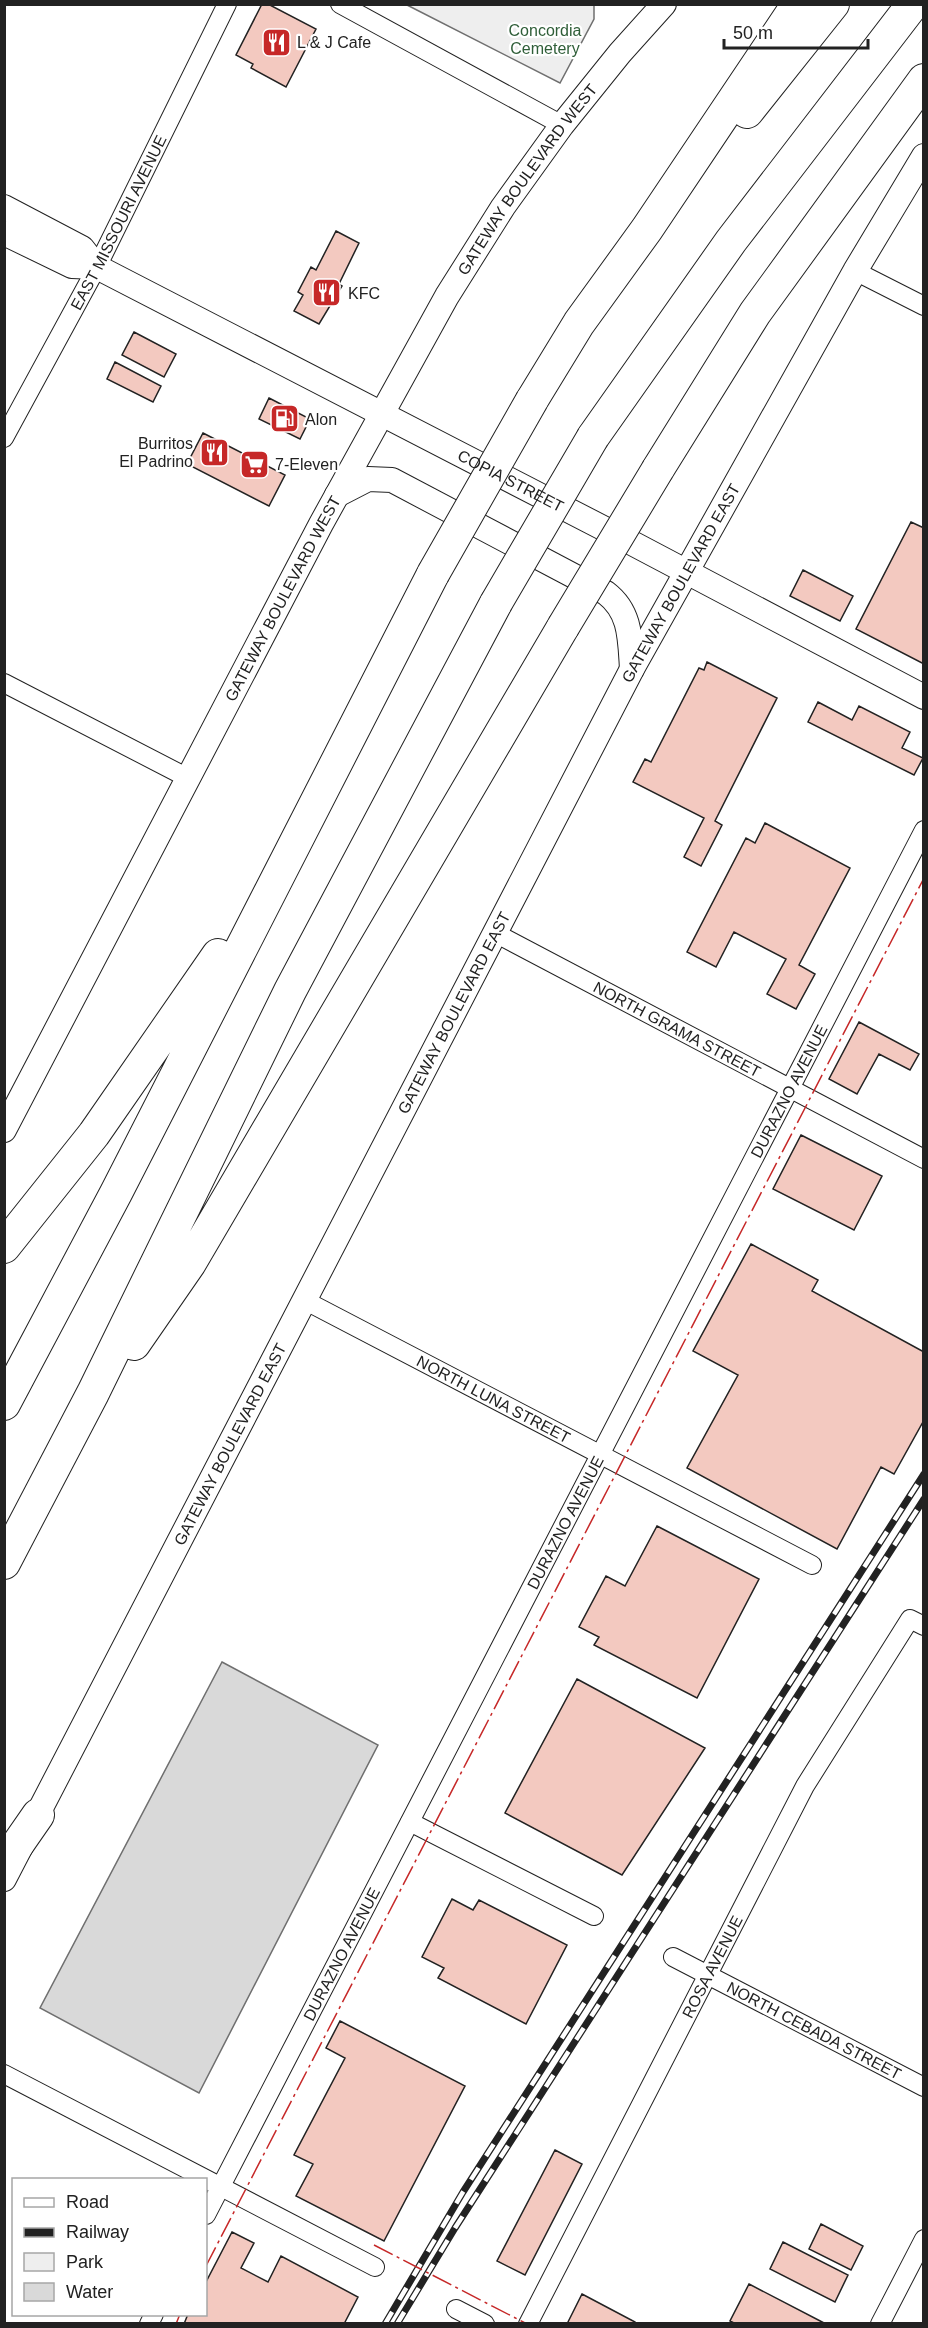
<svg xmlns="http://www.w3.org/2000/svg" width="928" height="2328" viewBox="0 0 928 2328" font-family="Arial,sans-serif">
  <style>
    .green { fill: #eee; stroke: #6f6f6f; stroke-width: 1.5 }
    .water { fill: #d9d9d9; stroke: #6f6f6f; stroke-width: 1.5 }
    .building { fill: #f3c9c0; stroke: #222; stroke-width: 1.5 }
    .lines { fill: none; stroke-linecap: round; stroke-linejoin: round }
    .minor-casing { stroke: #222; stroke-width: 20 }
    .secondary-casing { stroke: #222; stroke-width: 26 }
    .motorway-casing { stroke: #222; stroke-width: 34 }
    .minor { stroke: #fff; stroke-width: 18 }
    .secondary { stroke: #fff; stroke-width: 24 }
    .motorway { stroke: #fff; stroke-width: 32 }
    .rail-casing { stroke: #222; stroke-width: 7 }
    .rail { stroke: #fff; stroke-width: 4.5; stroke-dasharray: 14; stroke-linecap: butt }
    .motorway-bridge-casing { stroke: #222; stroke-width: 34; stroke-linecap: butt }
    .motorway-bridge { stroke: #fff; stroke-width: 32 }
    .power { stroke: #c62828; stroke-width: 1.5; stroke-dasharray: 21 4.5 3 4.5; stroke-linecap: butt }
    .labels { text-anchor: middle; stroke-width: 4.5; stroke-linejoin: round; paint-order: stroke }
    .park-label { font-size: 16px; fill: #2f5e38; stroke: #fff }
    .poi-label { font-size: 16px; fill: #222; stroke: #fff; text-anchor: start }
    .street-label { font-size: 16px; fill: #222; stroke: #fff }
  </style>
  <rect width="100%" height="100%" fill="#fff"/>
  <!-- green -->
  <path class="green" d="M407,5H594V19L560,83Z"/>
  <!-- water -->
  <path class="water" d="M222,1662L378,1745L199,2093L40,2008Z"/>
  <!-- building -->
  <path class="building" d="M262,4H268L316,29L286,87L251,68L253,64L236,55Z
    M336,231L359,243L339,284L342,286L319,324L294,311L303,295L298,292L311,267L316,270Z
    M134,332L176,354L164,377L122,355Z
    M115,362L161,386L153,402L107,379Z
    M269,398L310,419L300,439L259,419Z
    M203,433L285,475L269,506L187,464Z
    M911,522L924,528V664L856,629Z
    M803,570L853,596L840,621L790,596Z
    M707,662L777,698L715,821L722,825L701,866L684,857L704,818L633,782L645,759L651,762L699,668L704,670Z
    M818,702L852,720L859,706L910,732L902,748L923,758L914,775L808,722Z
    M765,823L850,868L799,965L815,974L796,1009L767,994L786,959L734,932L716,967L687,952L746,838L755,843Z
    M859,1022L919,1054L910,1070L879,1054L857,1094L829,1079Z
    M801,1135L882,1176L854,1230L773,1189Z
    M751,1244L818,1280L812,1291L924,1352V1420L894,1474L881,1467L837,1549L687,1468L738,1375L693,1351Z
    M657,1526L759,1579L697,1698L594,1645L599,1637L579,1627L606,1576L625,1586Z
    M577,1679L705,1748L622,1875L505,1813Z
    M452,1899L473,1910L479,1900L567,1945L526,2024L438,1978L444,1968L422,1957Z
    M340,2021L465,2086L384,2241L296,2196L313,2164L294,2155L345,2058L326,2048Z
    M555,2150L582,2164L525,2275L497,2261Z
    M821,2224L863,2246L851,2270L809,2249Z
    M232,2232L254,2243L241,2268L268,2282L281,2256L358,2297L344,2324H184L188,2314H206V2282Z
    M783,2242L848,2275L835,2302L770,2269Z
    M749,2284L826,2324H736L730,2321Z
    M582,2294L635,2322V2324H567Z"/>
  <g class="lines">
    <defs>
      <g id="minor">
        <path d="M340,4L562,125"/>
        <path d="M855,271L924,306"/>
        <path id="s1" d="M4,438L97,267L227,4"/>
        <path d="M4,683L190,779"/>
        <path id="s2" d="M495,933L924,1159"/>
        <path id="s3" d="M304,1300L812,1565"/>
        <path d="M410,1822L594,1916"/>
        <path id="s4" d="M673,1957L924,2087"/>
        <path d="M4,2074L375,2267"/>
        <path id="s5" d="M206,2215L924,830"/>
        <path d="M456,2309L485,2324"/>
        <path d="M149,2324L154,2314"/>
        <path id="s6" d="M528,2324L805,1786L910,1619L924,1626"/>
        <path d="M880,2324L924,2239"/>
      </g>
      <g id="secondary">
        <path id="s7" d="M4,207L82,248L97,267L632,543L924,697"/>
        <path d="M4,233L72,266L97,267"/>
        <path d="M337,495L368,479L392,480L606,593C631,612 630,639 632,669"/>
        <path id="s8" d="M4,1130L321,524L447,296L503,207L562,125L620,53L664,4"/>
        <path id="s9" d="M4,1879L632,669L855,271L924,156"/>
      </g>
      <path id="motorway" d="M747,112L833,4
        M532,400L579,323L647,229L798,4
        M593,437L731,241L913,4
        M658,469L755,313L924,80
        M4,1247L94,1134L218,955
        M134,1344L190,1263L563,627
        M4,1404L116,1193L433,574
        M4,1563L93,1393L290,991L496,603
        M4,1864L38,1815"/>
    </defs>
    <!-- minor casing -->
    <use href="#minor" class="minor-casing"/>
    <!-- secondary casing -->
    <use href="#secondary" class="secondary-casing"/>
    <!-- motorway casing -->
    <use href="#motorway" class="motorway-casing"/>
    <!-- minor -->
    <use href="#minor" class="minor"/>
    <!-- secondary -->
    <use href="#secondary" class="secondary"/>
    <!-- motorway -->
    <use href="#motorway" class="motorway"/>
    <defs>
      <path id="rail" d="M385,2324L463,2192L924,1474
        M397,2324L455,2228L924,1499"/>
    </defs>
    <!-- rail casing -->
    <use href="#rail" class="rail-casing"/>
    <!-- rail -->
    <use href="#rail" class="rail"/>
    <defs>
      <path id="motorway-bridge" d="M433,574L532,400
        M496,603L593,437
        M563,627L658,469"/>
    </defs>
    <!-- motorway-bridge casing -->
    <use href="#motorway-bridge" class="motorway-bridge-casing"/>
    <!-- motorway-bridge -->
    <use href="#motorway-bridge" class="motorway-bridge"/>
    <!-- power -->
    <path class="power" d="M374,2245L527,2324
      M206,2266L924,878
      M176,2324L180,2314"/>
  </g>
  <!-- icons -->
  <defs>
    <symbol id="restaurant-square" viewBox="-11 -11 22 22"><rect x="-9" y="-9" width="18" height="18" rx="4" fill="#c62828" stroke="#fff"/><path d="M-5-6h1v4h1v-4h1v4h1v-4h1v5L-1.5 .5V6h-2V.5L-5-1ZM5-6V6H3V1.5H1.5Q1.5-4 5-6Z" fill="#fff"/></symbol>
    <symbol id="fuel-square" viewBox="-11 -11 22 22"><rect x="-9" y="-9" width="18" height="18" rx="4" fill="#c62828" stroke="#fff"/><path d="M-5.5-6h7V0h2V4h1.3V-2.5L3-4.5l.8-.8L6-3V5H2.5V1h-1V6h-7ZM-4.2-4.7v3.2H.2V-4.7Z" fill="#fff"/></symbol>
    <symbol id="supermarket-square" viewBox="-11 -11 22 22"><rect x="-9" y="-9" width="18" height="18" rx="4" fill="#c62828" stroke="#fff"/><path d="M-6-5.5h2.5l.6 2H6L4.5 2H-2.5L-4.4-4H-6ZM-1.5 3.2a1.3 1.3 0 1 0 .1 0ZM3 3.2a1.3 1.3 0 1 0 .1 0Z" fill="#fff"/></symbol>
  </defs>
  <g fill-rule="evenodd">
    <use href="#restaurant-square" x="260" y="26" width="33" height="33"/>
    <use href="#restaurant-square" x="310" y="276" width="33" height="33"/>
    <use href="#fuel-square" x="268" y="402" width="33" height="33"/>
    <use href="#restaurant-square" x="198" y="436" width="33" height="33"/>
    <use href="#supermarket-square" x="238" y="448" width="33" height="33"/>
  </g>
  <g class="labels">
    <!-- park labels -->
    <g class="park-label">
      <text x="545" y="36">Concordia<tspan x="545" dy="18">Cemetery</tspan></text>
    </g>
    <!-- poi labels -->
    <g class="poi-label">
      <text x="297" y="48">L &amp; J Cafe</text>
      <text x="348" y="299">KFC</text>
      <text x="305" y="425">Alon</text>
      <text x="193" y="449" text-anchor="end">Burritos<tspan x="193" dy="18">El Padrino</tspan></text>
      <text x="275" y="470">7-Eleven</text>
    </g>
    <!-- street labels -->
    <g class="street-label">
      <text dy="6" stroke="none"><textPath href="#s8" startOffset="1086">GATEWAY BOULEVARD WEST</textPath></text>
      <text dy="6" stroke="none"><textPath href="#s1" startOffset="244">EAST MISSOURI AVENUE</textPath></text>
      <text dy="6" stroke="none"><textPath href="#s7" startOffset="578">COPIA STREET</textPath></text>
      <text dy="6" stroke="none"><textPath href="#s9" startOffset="1462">GATEWAY BOULEVARD EAST</textPath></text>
      <text dy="6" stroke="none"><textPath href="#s8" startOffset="600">GATEWAY BOULEVARD WEST</textPath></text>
      <text dy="6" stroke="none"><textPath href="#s9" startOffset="976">GATEWAY BOULEVARD EAST</textPath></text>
      <text dy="6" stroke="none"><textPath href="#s2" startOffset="206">NORTH GRAMA STREET</textPath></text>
      <text dy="6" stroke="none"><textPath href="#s5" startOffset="1266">DURAZNO AVENUE</textPath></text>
      <text dy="6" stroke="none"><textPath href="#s3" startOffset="214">NORTH LUNA STREET</textPath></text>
      <text dy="6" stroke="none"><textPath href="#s9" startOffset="490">GATEWAY BOULEVARD EAST</textPath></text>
      <text dy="6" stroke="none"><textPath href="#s5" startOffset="780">DURAZNO AVENUE</textPath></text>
      <text dy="6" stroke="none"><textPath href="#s5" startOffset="294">DURAZNO AVENUE</textPath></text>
      <text dy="6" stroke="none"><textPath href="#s6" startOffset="402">ROSA AVENUE</textPath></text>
      <text dy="6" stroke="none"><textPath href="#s4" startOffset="159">NORTH CEBADA STREET</textPath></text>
    </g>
  </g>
  <!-- border -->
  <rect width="928" height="2328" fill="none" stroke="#222222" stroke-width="12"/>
  <!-- legend -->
  <rect x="12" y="2178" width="195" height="138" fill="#ffffff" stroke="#a7a7a7" stroke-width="1.5"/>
  <rect x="24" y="2198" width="30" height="9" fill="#ffffff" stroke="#a7a7a7" stroke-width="1.5"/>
  <text x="66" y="2208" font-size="18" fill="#222222">Road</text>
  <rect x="24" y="2228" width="30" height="9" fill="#222222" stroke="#a7a7a7" stroke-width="1.5"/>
  <text x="66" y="2238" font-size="18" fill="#222222">Railway</text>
  <rect x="24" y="2253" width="30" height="18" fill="#eeeeee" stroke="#a7a7a7" stroke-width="1.5"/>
  <text x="66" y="2268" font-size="18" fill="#222222">Park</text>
  <rect x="24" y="2283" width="30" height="18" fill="#d9d9d9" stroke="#a7a7a7" stroke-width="1.5"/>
  <text x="66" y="2298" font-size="18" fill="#222222">Water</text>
  <!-- scale -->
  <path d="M724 39v9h144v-9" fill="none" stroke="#222222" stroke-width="3"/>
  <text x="733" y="39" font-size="18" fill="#222222" stroke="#ffffff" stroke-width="4.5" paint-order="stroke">50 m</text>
</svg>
